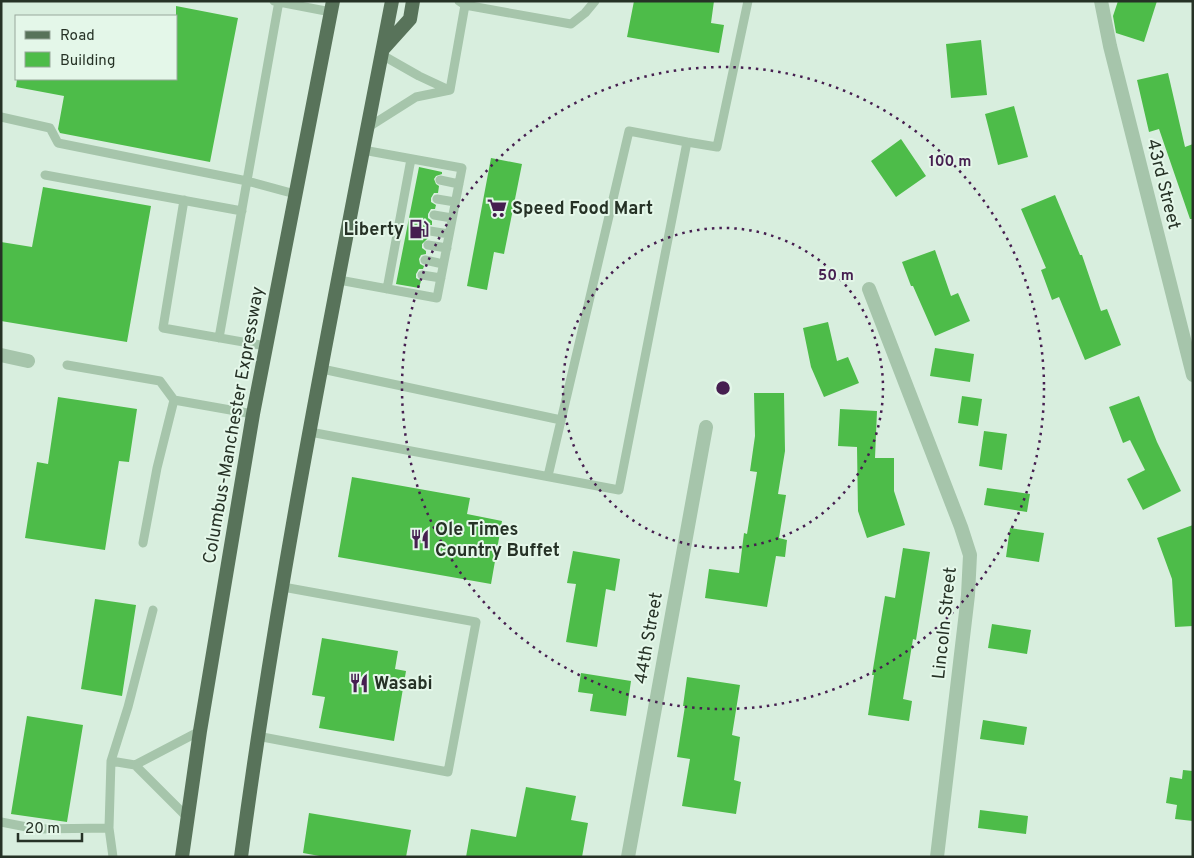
<svg xmlns="http://www.w3.org/2000/svg" width="1194" height="858" viewBox="0 0 1194 858" font-family="Overpass,sans-serif">
  <style>
    .building { fill: #4dbc49 }
    .lines { fill: none; stroke-linecap: round; stroke-linejoin: round }
    .service { stroke: #a6c5ab; stroke-width: 9 }
    .minor { stroke: #a6c5ab; stroke-width: 14 }
    .primary { stroke: #58735a; stroke-width: 14 }
    .ring { fill: none; stroke: #461f50; stroke-width: 2.5; stroke-dasharray: 2.5 5 }
    .labels { text-anchor: middle; stroke-width: 4; stroke-linejoin: round; paint-order: stroke }
    .street-label { font-size: 18px; fill: #263226; stroke: #e4f7e9 }
    .poi-label { font-size: 18px; font-weight: bold; fill: #263226; stroke: #e4f7e9; text-anchor: start }
    .centre { fill: #461f50; stroke: #e4f7e9; stroke-width: 2.5 }
    .ring-label { font-size: 15px; text-anchor: middle; font-weight: bold; fill: #461f50; stroke: #e4f7e9; stroke-width: 4; stroke-linejoin: round; paint-order: stroke }
  </style>
  <rect width="100%" height="100%" fill="#d8eede"/>
  <!-- building -->
  <path class="building" d="M634,1H714L711,23L724,25L719,53L627,37Z
    M1118,1H1157L1144,42L1116,33L1113,16Z
    M176,6L238,18L210,162L60,133L58,129L64,96L16,87L17,79H176Z
    M981,40L987,95L951,98L946,44Z
    M1168,73L1185,147L1193,144V219H1190L1159,129L1149,132L1137,80Z
    M1014,106L1028,157L998,165L985,114Z
    M901,139L926,176L896,197L871,161Z
    M491,158L522,164L504,254L494,252L487,290L467,286Z
    M419,167L442,172V174L436,176L434,179L436,184L439,186L438,193H434L431,198V202L436,205L435,209H431L428,214V218L432,221V225H427L424,230V234L429,237L422,244V248L426,251V254L421,255L419,259L420,264L424,266L423,269H419L416,274V278L421,281L419,288L396,284Z
    M43,187L151,206L127,342L1,321V242L32,247Z
    M1055,195L1080,255H1082L1101,311L1107,309L1121,345L1085,360L1059,297L1052,300L1041,270L1046,268L1021,209Z
    M935,250L951,296L958,293L970,321L935,336L913,286H911L902,262Z
    M828,322L837,361L848,357L859,383L824,397L811,367L803,328Z
    M935,348L974,354L970,382L930,376Z
    M754,393H784L785,451L778,494L786,495L779,538L787,540L785,557L776,556L767,607L705,598L709,569L739,573L744,533L747,534L757,472L750,471L755,436Z
    M962,396L982,399L978,426L958,423Z
    M1139,396L1157,442L1181,491L1143,510L1127,479L1145,470L1130,440L1123,443L1109,407Z
    M58,397L137,409L129,462L119,461L105,550L25,538L37,462L48,464Z
    M840,409L877,411L875,458H894V491L905,525L867,538L858,511L857,447L838,446Z
    M984,431L1007,434L1002,470L979,466Z
    M352,477L470,498L467,514L502,521L491,584L338,557Z
    M987,488L1030,494L1027,512L984,505Z
    M1193,525V626L1175,627L1172,579L1157,538Z
    M1010,528L1044,533L1039,562L1006,557Z
    M903,548L930,552L916,640L913,639L903,699L912,701L909,721L868,715L874,675H872L885,596L895,598Z
    M573,551L620,559L615,591L606,589L597,647L566,642L576,584L567,583Z
    M95,599L136,605L122,696L81,689Z
    M992,624L1031,630L1027,654L988,648Z
    M322,638L398,651L395,669L406,671L394,741L319,728L325,697L312,695Z
    M581,673L631,681L626,716L590,711L593,694L578,692Z
    M687,677L740,685L732,735L740,737L734,780L741,782L736,814L682,806L690,759L677,757L685,706H683Z
    M27,716L83,725L67,822L11,814Z
    M983,720L1027,727L1024,745L980,739Z
    M1183,770L1193,771V821L1175,819L1177,805L1166,803L1170,777L1182,779Z
    M526,787L576,796L571,820L588,823L582,857H466L471,829L516,837Z
    M980,810L1028,816L1026,834L978,828Z
    M309,813L411,830L406,857H325L303,853Z"/>
  <g class="lines">
    <!-- service -->
    <path class="service" d="M274,1L331,12
      M459,1L465,5L571,24L585,13L595,1
      M382,55L419,76L449,90
      M450,90L465,5
      M1,117L50,128L58,143L247,181L295,194
      M367,128L416,97L450,90
      M687,142L717,147L748,1
      M45,175L242,211
      M440,180L459,184
      M437,199L455,202
      M184,200L163,328L266,346
      M434,215L452,218
      M430,231L449,234
      M428,245L447,248
      M425,260L443,264
      M422,275L441,278
      M339,280L437,298L462,168L363,150
      M387,289L411,159
      M219,338L279,1
      M67,365L160,381L174,400L253,414
      M322,369L561,420
      M310,432L619,490L687,142L629,131L548,476
      M143,543L157,468L174,400
      M257,736L448,772L476,622L283,587
      M111,761L135,765
      M187,817L135,765L200,731
      M1,822L37,829L109,828
      M113,857L109,828L111,761L128,707L153,610"/>
    <!-- minor -->
    <path class="minor" d="M1101,1L1110,46L1193,375
      M869,289L961,527L970,555L968,595L937,857
      M1,355L28,361
      M628,857L706,427"/>
    <!-- primary -->
    <path class="primary" d="M383,49L410,19L413,1
      M182,857L200,731L253,414L333,1
      M241,857C279,570 337,285 392,1"/>
  </g>
  <!-- distance rings -->
  <g class="ring">
    <circle cx="723" cy="388" r="160"/>
    <circle cx="723" cy="388" r="321"/>
  </g>
  <!-- icons -->
  <defs>
    <symbol id="supermarket-bare" viewBox="-9 -9 18 18"><path d="M-6-5.5h2.5l.6 2H6L4.5 2H-2.5L-4.4-4H-6ZM-1.5 3.2a1.3 1.3 0 1 0 .1 0ZM3 3.2a1.3 1.3 0 1 0 .1 0Z" fill="#461f50" stroke="#e4f7e9" stroke-width="2.5" paint-order="stroke"/></symbol>
    <symbol id="fuel-bare" viewBox="-9 -9 18 18"><path d="M-5.5-6h7V0h2V4h1.3V-2.5L3-4.5l.8-.8L6-3V5H2.5V1h-1V6h-7ZM-4.2-4.7v3.2H.2V-4.7Z" fill="#461f50" stroke="#e4f7e9" stroke-width="2.5" paint-order="stroke"/></symbol>
    <symbol id="restaurant-bare" viewBox="-9 -9 18 18"><path d="M-5-6h1v4h1v-4h1v4h1v-4h1v5L-1.5 .5V6h-2V.5L-5-1ZM5-6V6H3V1.5H1.5Q1.5-4 5-6Z" fill="#461f50" stroke="#e4f7e9" stroke-width="2.5" paint-order="stroke"/></symbol>
  </defs>
  <g fill-rule="evenodd">
    <use href="#supermarket-bare" x="483" y="194" width="28" height="28"/>
    <use href="#fuel-bare" x="405" y="215" width="28" height="28"/>
    <use href="#restaurant-bare" x="406" y="525" width="28" height="28"/>
    <use href="#restaurant-bare" x="345" y="669" width="28" height="28"/>
  </g>
  <g class="labels">
    <!-- street labels -->
    <g class="street-label">
      <text transform="translate(1164 184) rotate(76)" y="6">43rd Street</text>
      <text transform="translate(233 425) rotate(-80)" y="6">Columbus-Manchester Expressway</text>
      <text transform="translate(944 623) rotate(-84)" y="6">Lincoln Street</text>
      <text transform="translate(648 638) rotate(-80)" y="6">44th Street</text>
    </g>
    <!-- poi labels -->
    <g class="poi-label">
      <text x="512" y="214">Speed Food Mart</text>
      <text x="404" y="235" text-anchor="end">Liberty</text>
      <text x="435" y="535">Ole Times<tspan x="435" dy="21">Country Buffet</tspan></text>
      <text x="374" y="689">Wasabi</text>
    </g>
  </g>
  <circle cx="723" cy="388" r="8" class="centre"/>
  <g class="ring-label">
    <text x="950" y="166">100 m</text>
    <text x="836" y="280">50 m</text>
  </g>
  <!-- border -->
  <rect width="1194" height="858" fill="none" stroke="#263226" stroke-width="5"/>
  <!-- legend -->
  <rect x="15" y="15" width="162" height="65" fill="#e4f7e9" stroke="#98a89b"/>
  <rect x="25" y="31" width="25" height="8" fill="#58735a" stroke="#98a89b"/>
  <text x="60" y="40" font-size="15" fill="#263226">Road</text>
  <rect x="25" y="52" width="25" height="15" fill="#4dbc49" stroke="#98a89b"/>
  <text x="60" y="65" font-size="15" fill="#263226">Building</text>
  <!-- scale -->
  <path d="M18 833v8h64v-8" fill="none" stroke="#263226" stroke-width="2.5"/>
  <text x="25" y="833" font-size="15" fill="#263226" stroke="#e4f7e9" stroke-width="4" paint-order="stroke">20 m</text>
</svg>
